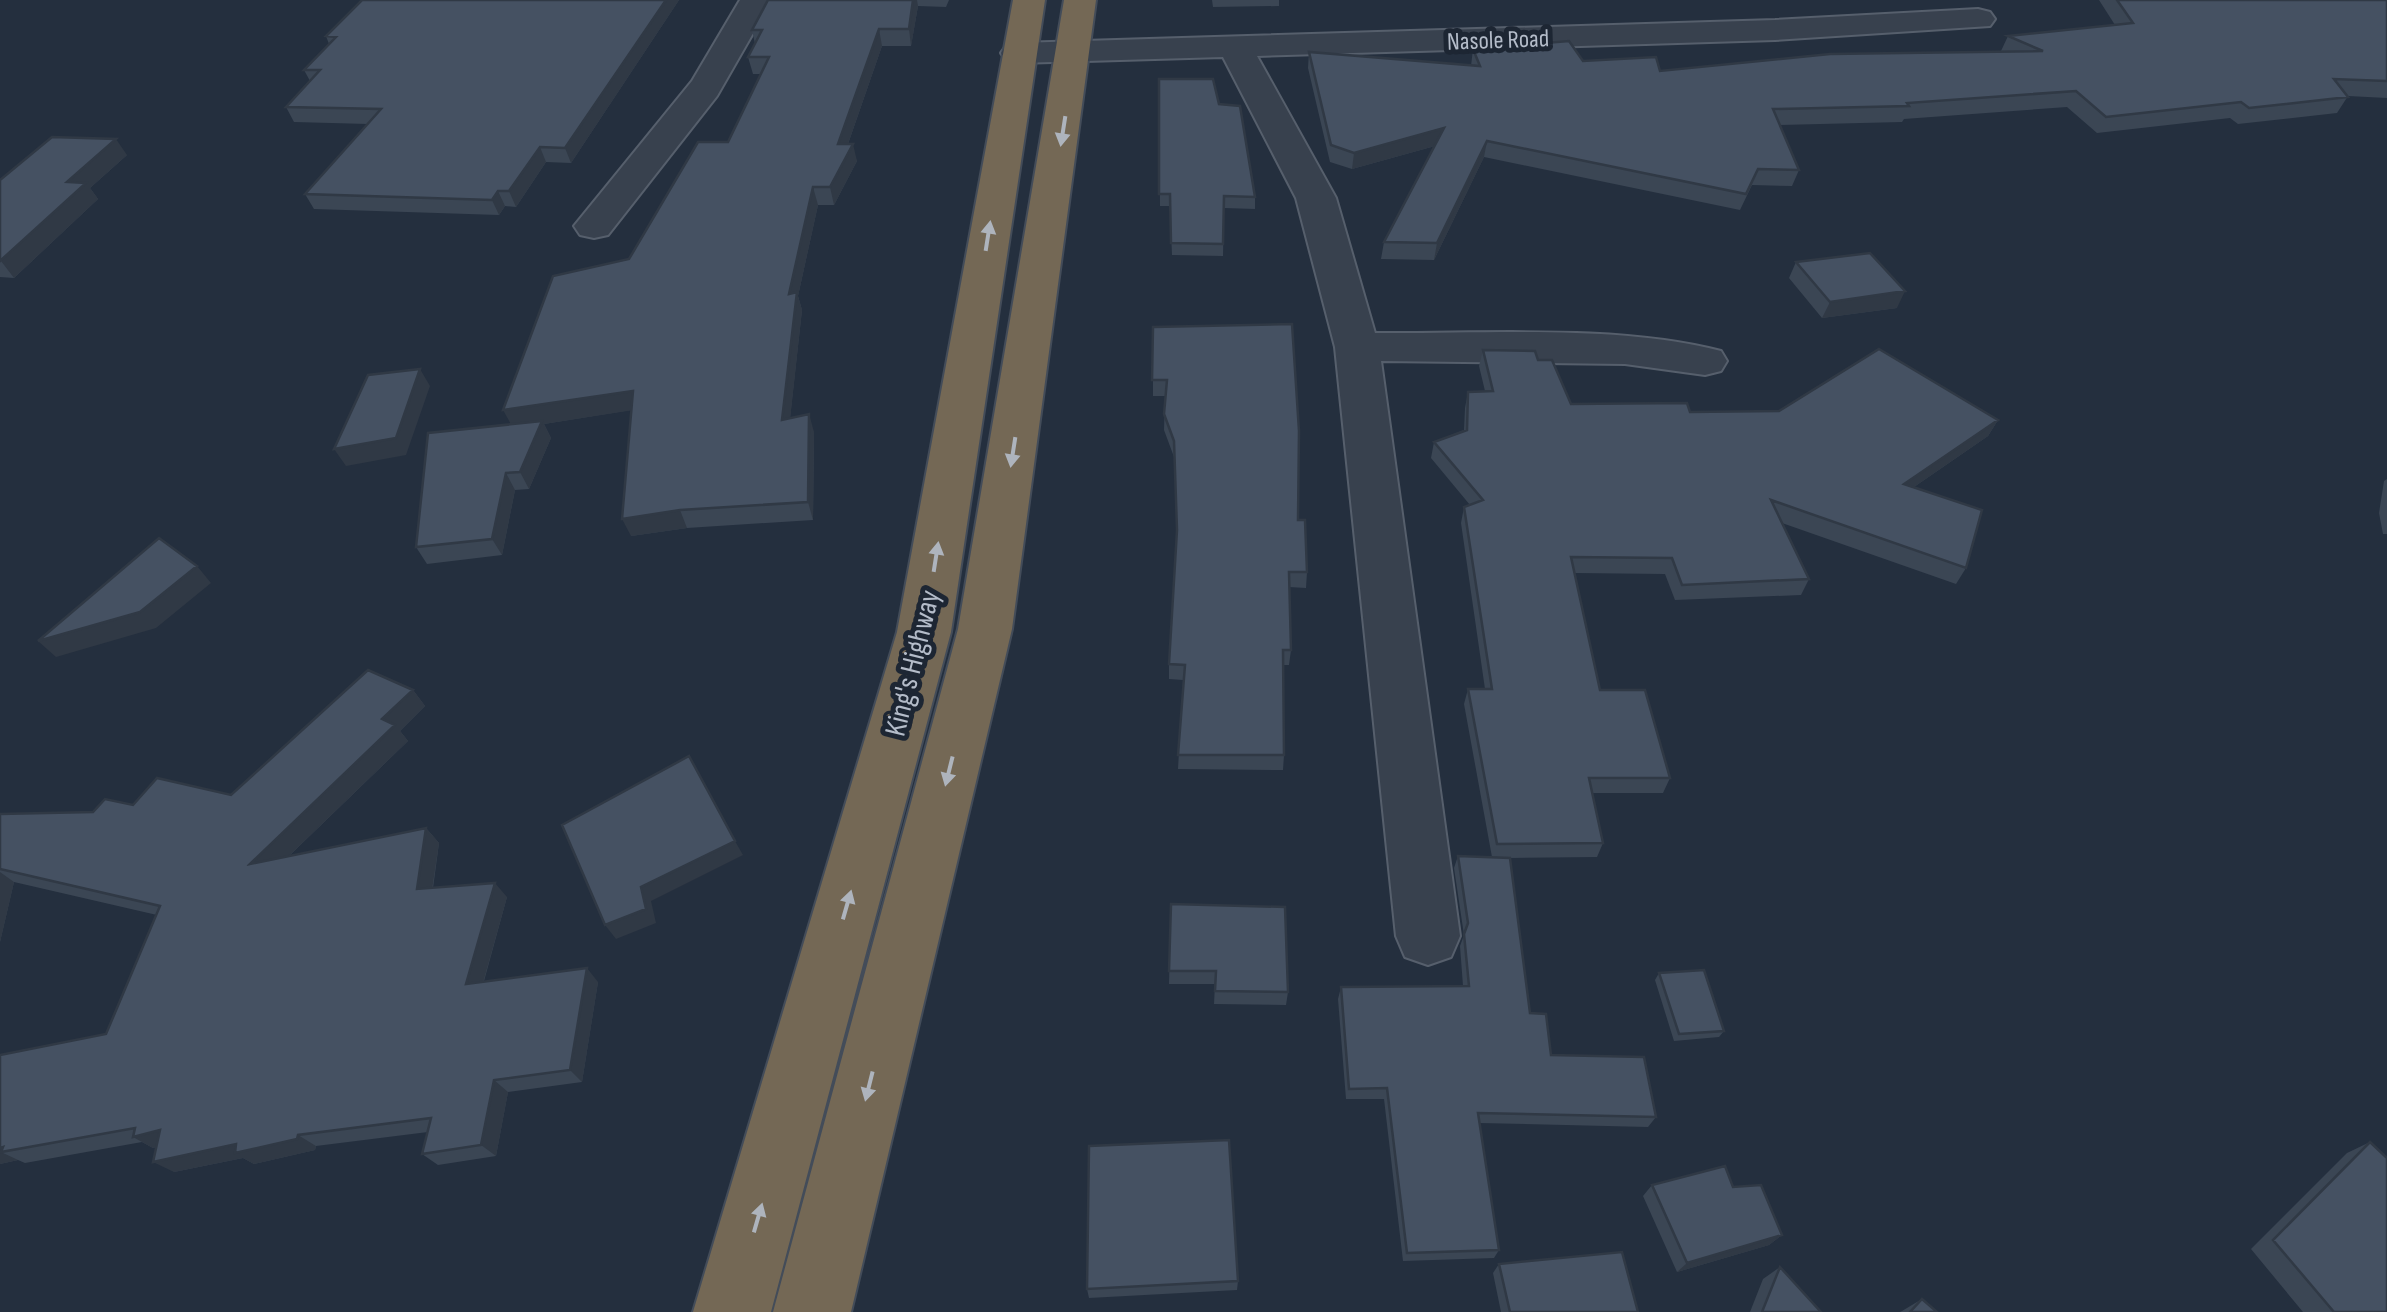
<svg xmlns="http://www.w3.org/2000/svg" width="2387" height="1312" viewBox="0 0 2387 1312" font-family="'Sofia Sans Condensed',sans-serif">
  <style>
    .lines { fill: none; stroke-linecap: round; stroke-linejoin: round }
    .minor-casing { stroke: #565f6c; stroke-width: 4 }
    .highway-casing { stroke: #434c59; stroke-width: 4 }
    .minor { fill: #38414e; fill-rule: evenodd }
    .highway { fill: #746855; fill-rule: evenodd }
    .wall { fill: #3b4654 }
    .shaded-wall { fill: #303945 }
    .building { fill: #455162; stroke: #303945; stroke-width: 2.5 }
    .oneway { fill: #aeb4bd }
    .labels { text-anchor: middle; stroke-width: 10; stroke-linejoin: round; paint-order: stroke }
    .far-street-label { font-size: 25px; fill: #b4bcc9; stroke: #1d2633 }
    .street-label { font-size: 30px; fill: #b4bcc9; stroke: #1d2633 }
  </style>
  <rect width="100%" height="100%" fill="#242f3e"/>
  <g class="lines">
    <defs>
      <path id="minor" d="M740,0H772L717,96L608,235L594,238L580,235L574,226L692,81Z
        M1978,9L1990,12L1995,19L1990,26L1775,40L1257,56L1336,198L1375,333C1484,334 1617,324 1721,351L1727,361L1721,371L1705,375L1625,364L1381,361L1460,936L1451,957L1428,965L1405,957L1396,936L1335,347L1296,198L1223,57L1018,63L1006,60L1001,53L1006,46L1018,43L1775,20Z"/>
      <path id="highway" d="M1013,0H1045L951,632L771,1312H693L897,632Z
        M1064,0H1096L1012,629L851,1312H773L958,629Z"/>
    </defs>
    <!-- minor casing -->
    <use href="#minor" class="minor-casing"/>
    <!-- highway casing -->
    <use href="#highway" class="highway-casing"/>
    <!-- minor -->
    <use href="#minor" class="minor"/>
    <!-- highway -->
    <use href="#highway" class="highway"/>
  </g>
  <!-- wall -->
  <path class="wall" d="M362,0H679L571,163L546,162L516,207L505,206L499,215L314,209L305,194L368,124L294,122L286,107L310,81L304,70L329,44L326,36Z
    M768,0H949L946,7L918,6L911,46H882L848,144L857,161L834,205H818L798,296L802,310L790,418L814,432L813,520L687,528L631,536V410L544,424L551,438L529,489L515,490L502,555L427,564L416,547L511,424L629,259L728,142L761,74H753L748,57L755,44L752,30Z
    M1212,0H1279V6L1213,7Z
    M2099,0H2387V98L2348,96L2337,113L2238,124L2230,118L2097,133L2067,107L1904,119L1902,122L1780,125L1799,170L1792,186L1752,185L1740,210L1484,157L1434,260L1381,259L1384,242L1435,146L1352,169L1330,162L1308,68L1309,52L1471,66L1473,49L1660,71L2001,51L2008,36L2115,25Z
    M1159,79L1219,104L1255,197V209L1224,208L1223,256L1172,255L1170,206H1160Z
    M127,155L90,188L98,199L14,278L0,277V180Z
    M1796,262L1897,308L1822,318L1789,278Z
    M1153,327L1298,520L1307,572L1306,588L1289,587L1291,650L1289,665H1283L1284,755L1283,770L1178,769L1183,680L1169,679V664L1177,534L1174,457L1164,430L1165,396H1153Z
    M1483,350L1538,360L1571,404L1690,412L1998,420L1988,436L1914,487L1966,568L1956,584L1782,523L1809,579L1801,595L1675,600L1665,574L1575,573L1600,690L1670,778L1663,793H1592L1603,843L1597,857L1510,858L1530,1013L1551,1055L1656,1117L1648,1127L1479,1123L1499,1250L1494,1258L1403,1261L1384,1099H1346L1338,999L1341,987L1463,986L1460,946L1464,935L1454,868L1458,856L1492,857L1464,704L1468,689H1485L1461,523L1464,507L1470,505L1431,458L1434,442L1464,430L1465,408L1468,392L1485,391L1479,366Z
    M2387,479V534H2383L2379,513L2384,481Z
    M413,690L425,706L400,731L408,741L289,856L426,828L439,843L433,888L507,897L484,981L598,982L582,1082L508,1092L496,1156L438,1165L422,1154L428,1132L316,1146L315,1150L254,1164L243,1158L174,1172L157,1147L153,1148L142,1142L25,1163L18,1160L0,1164V1055L106,1034L157,915L14,882L0,942V814L93,812L133,805L231,795Z
    M1171,904L1288,992L1286,1005L1214,1004L1215,984H1169Z
    M1659,973L1724,1031L1719,1037L1674,1041L1655,980Z
    M2370,1142L2387,1312H2303L2251,1249L2347,1153Z
    M1652,1185L1733,1187L1782,1235L1769,1245L1677,1272L1643,1196Z
    M1499,1264L1638,1312H1501L1493,1273Z
    M1780,1267L1821,1312H1750L1763,1279Z
    M1238,1281L1237,1290L1089,1298L1087,1289Z
    M1922,1299L1937,1312H1900L1902,1311Z"/>
  <!-- shaded-wall -->
  <path class="shaded-wall" d="M666,0H679L571,163L565,148Z
    M913,0H917L918,6L911,46L909,29Z
    M879,29L882,46L842,161L838,144Z
    M1444,128L1442,144L1352,169L1354,153Z
    M116,139L127,155L90,188L98,199L14,278L1,261L67,182Z
    M1487,141L1484,157L1434,260L1437,243Z
    M853,144L857,161L834,205L830,187Z
    M540,147L546,162L516,207L509,191Z
    M813,187L818,205L798,296L802,310L788,438L782,420L789,294Z
    M498,191L505,206L499,215L492,200Z
    M1905,291L1897,308L1822,318L1830,302Z
    M420,369L430,386L406,455L346,466L334,449Z
    M633,391L640,409L544,424L551,438L529,489L520,472L513,428L503,410Z
    M809,414L814,432L813,520L808,502Z
    M1998,420L1988,436L1895,500L1904,484Z
    M506,473L515,490L502,555L492,539Z
    M680,510L687,528L631,536L622,519Z
    M197,566L211,583L156,628L56,657L38,641Z
    M413,690L425,706L400,731L408,741L266,878L250,864L382,719Z
    M426,828L439,843L430,903L417,889Z
    M735,841L743,855L651,901L656,923L616,939L605,925L641,887Z
    M0,872L14,882L0,942Z
    M495,883L507,897L479,997L466,984Z
    M587,968L598,982L582,1082L570,1070Z
    M494,1080L508,1092L496,1156L481,1145Z
    M160,1130L181,1141L153,1148L133,1137Z
    M298,1135L316,1146L315,1150L254,1164L243,1158L174,1172L153,1162L236,1144Z
    M3,1147L1,1152L18,1160L0,1164V1148Z
    M1782,1235L1769,1245L1677,1272L1687,1263Z"/>
  <!-- building -->
  <path class="building" d="M362,0H666L565,148L540,147L509,191H498L492,200L305,194L381,109L286,107L320,70H304L336,37L326,36Z
    M768,0H913L909,29H879L838,144H853L830,187H813L789,294L797,292L782,420L809,414L808,502L680,510L622,519L633,391L503,410L553,276L629,259L698,142H728L769,57H748L762,30H752Z
    M2117,0H2387V81L2334,79L2348,97L2249,108L2241,102L2106,117L2076,91L1907,103L1909,106L1773,109L1799,170L1758,169L1746,194L1487,141L1437,243L1384,242L1444,128L1354,153L1331,145L1309,52L1480,66L1473,49L1569,41L1583,61L1656,57L1660,71L1830,54L2043,51L2008,36L2133,23Z
    M1159,79H1213L1219,104L1240,106L1255,197L1224,196L1223,244L1171,243L1170,194H1159Z
    M52,137L116,139L67,182L86,183L0,261V180Z
    M1870,253L1905,291L1830,302L1796,262Z
    M1292,324L1299,431L1298,520H1305L1307,572H1289L1291,650H1283L1284,755H1178L1185,665L1169,664L1177,530L1174,441L1164,414L1167,380H1152L1153,327Z
    M1879,349L1998,420L1904,484L1982,510L1966,568L1771,500L1809,579L1682,585L1672,558L1571,557L1600,690H1645L1670,778H1589L1603,843L1497,844L1468,689H1492L1464,507L1483,500L1434,442L1467,430L1468,392L1493,391L1483,350L1535,351L1538,360H1552L1571,404L1687,403L1690,412L1779,411Z
    M420,369L396,438L334,449L368,375Z
    M542,421L520,472L506,473L492,539L416,547L428,433Z
    M159,538L197,566L140,612L38,641Z
    M368,670L413,690L382,719L395,725L250,864L426,828L417,889L495,883L466,984L587,968L570,1070L494,1080L481,1145L422,1154L431,1118L298,1135L297,1139L235,1153L236,1144L153,1162L160,1130L133,1137L135,1128L1,1152L3,1147L0,1148V1055L106,1034L160,906L0,869V814L93,812L105,799L133,805L157,778L231,795Z
    M689,756L735,841L641,887L646,909L605,925L562,825Z
    M1458,856L1510,858L1530,1013L1546,1014L1551,1055L1644,1057L1656,1117L1478,1113L1499,1250L1407,1253L1387,1088L1349,1089L1341,987L1469,986L1464,934L1468,923Z
    M1171,904L1285,907L1288,992L1215,991L1216,971H1169Z
    M1704,970L1724,1031L1679,1034L1659,973Z
    M1229,1140L1238,1281L1087,1289L1089,1146Z
    M2370,1142L2387,1158V1312H2334L2273,1240Z
    M1725,1166L1733,1187L1761,1185L1782,1235L1687,1263L1652,1185Z
    M1622,1252L1638,1312H1510L1499,1264Z
    M1780,1267L1821,1312H1762Z
    M1922,1299L1937,1312H1910Z"/>
  <!-- one-way arrows -->
  <defs><path id="oneway-solid" d="M-6-.8H1V-3.2L6.5 0L1 3.2V.8H-6Z" transform="scale(2.5)"/></defs>
  <g class="oneway">
    <use href="#oneway-solid" transform="translate(1063 131) rotate(99)"/>
    <use href="#oneway-solid" transform="translate(988 236) rotate(-81)"/>
    <use href="#oneway-solid" transform="translate(1013 452) rotate(99)"/>
    <use href="#oneway-solid" transform="translate(936 557) rotate(-81)"/>
    <use href="#oneway-solid" transform="translate(949 771) rotate(104)"/>
    <use href="#oneway-solid" transform="translate(847 905) rotate(-74)"/>
    <use href="#oneway-solid" transform="translate(869 1086) rotate(104)"/>
    <use href="#oneway-solid" transform="translate(758 1218) rotate(-74)"/>
  </g>
  <g class="labels">
    <!-- far-street labels -->
    <g class="far-street-label">
      <text transform="translate(1498 39) rotate(-2)" y="9">Nasole Road</text>
    </g>
    <!-- street labels -->
    <g class="street-label">
      <text transform="translate(912 663) rotate(-76)" y="10">King's Highway</text>
    </g>
  </g>
</svg>
